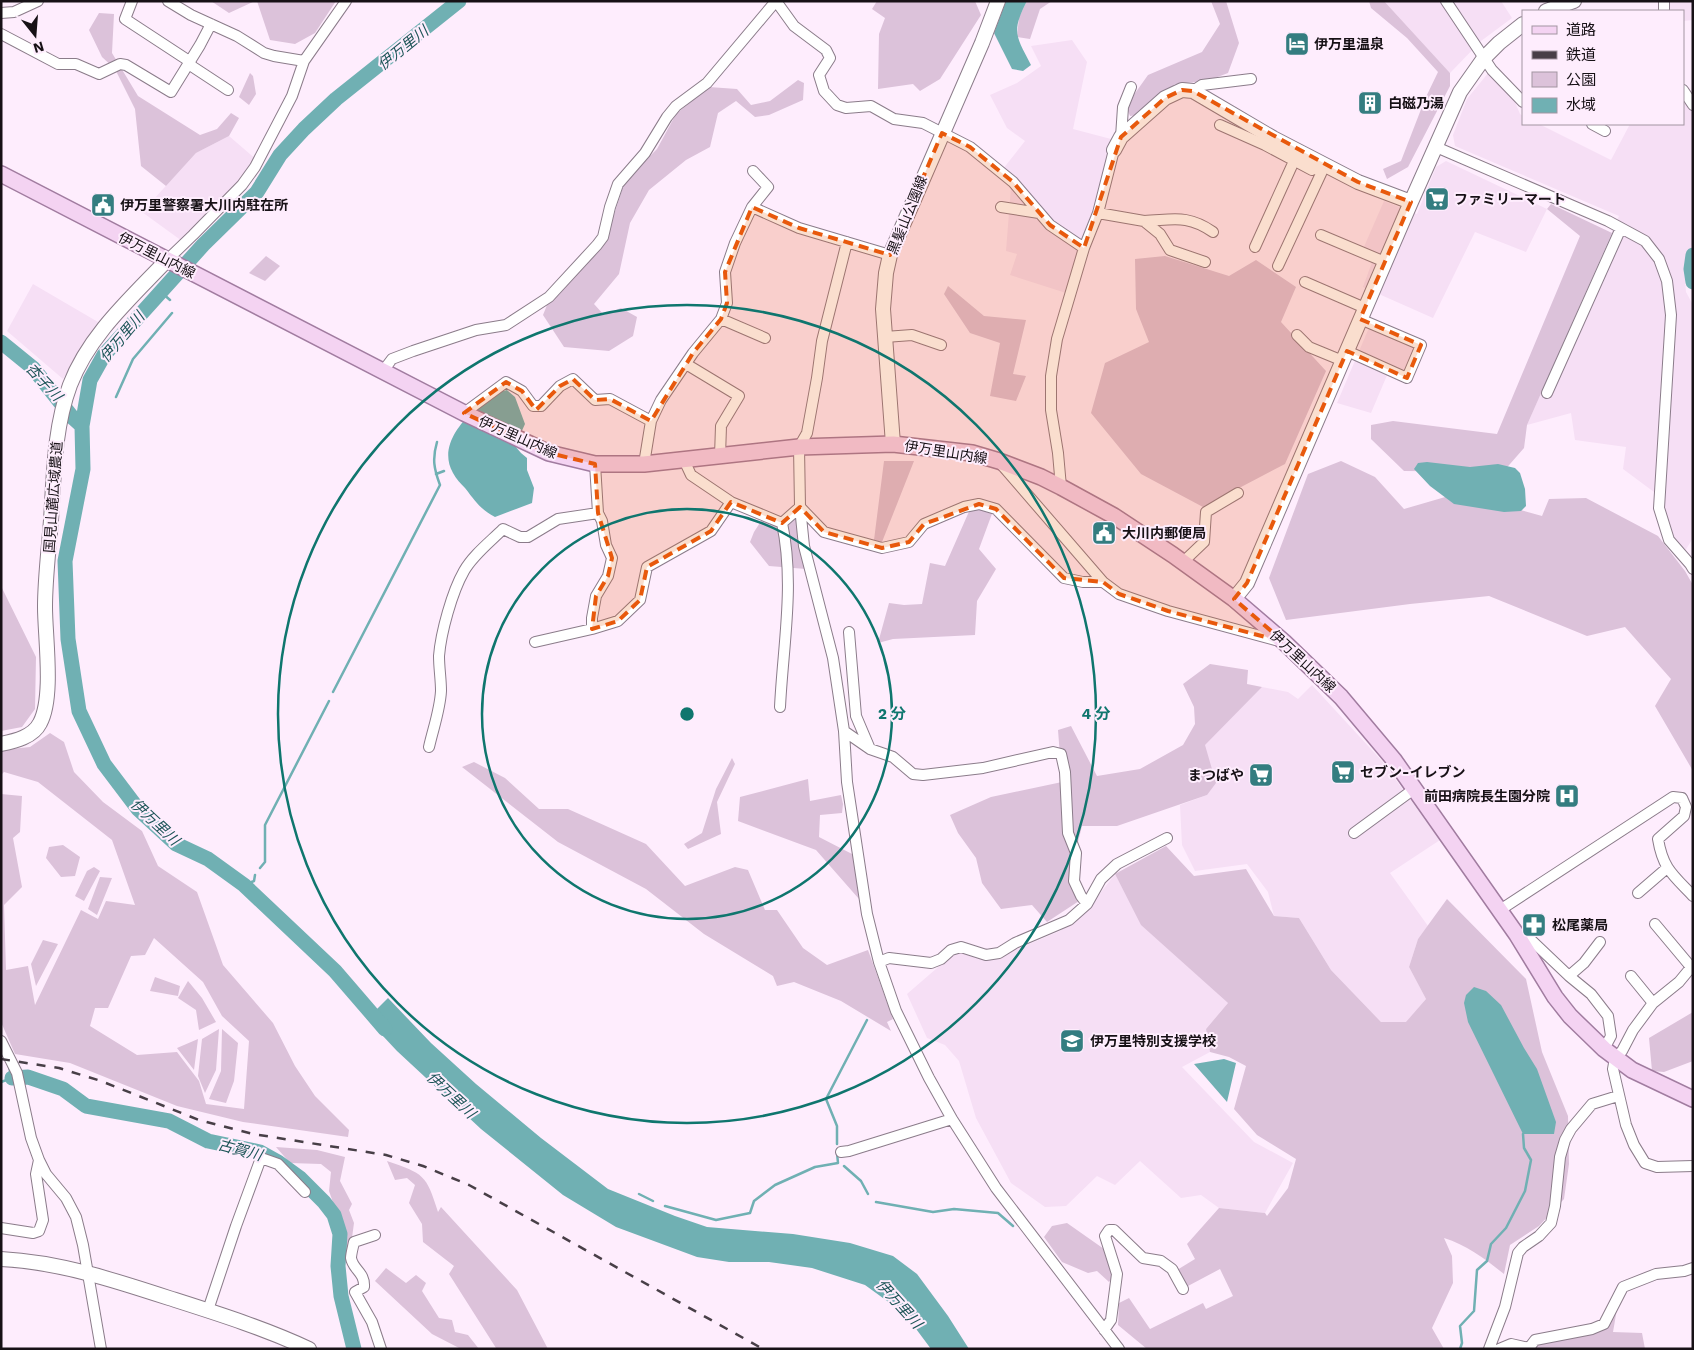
<svg xmlns="http://www.w3.org/2000/svg" width="1694" height="1350" viewBox="0 0 1694 1350" font-family="'Work Sans','Noto Sans JP',sans-serif">
  <style>
    .built { fill: #f6dff5 }
    .green { fill: #dcc2da; fill-rule: evenodd }
    .water { fill: #70b0b3 }
    .lines { fill: none; stroke-linecap: round; stroke-linejoin: round }
    .stream { stroke: #70b0b3; stroke-width: 2.5 }
    .river { stroke: #70b0b3; stroke-width: 15 }
    .street-casing { stroke: #8b7c8a; stroke-width: 12 }
    .secondary-casing { stroke: #8b7c8a; stroke-width: 16 }
    .primary-casing { stroke: #a17ca0; stroke-width: 18 }
    .street { stroke: #fff; stroke-width: 10 }
    .secondary { stroke: #fff; stroke-width: 14 }
    .primary { stroke: #f4d3f2; stroke-width: 15 }
    .rail { stroke: #483f47; stroke-width: 2.5; stroke-dasharray: 9 9; stroke-linecap: butt }
    .marked { fill: #e8590c; fill-opacity: 0.2; stroke: #e8590c; stroke-width: 4; stroke-dasharray: 10 6; stroke-linejoin: round }
    .ring { fill: none; stroke: #0f766e; stroke-width: 2.5 }
    .labels { text-anchor: middle; stroke-width: 4; stroke-linejoin: round; paint-order: stroke }
    .poi-label { font-size: 14px; font-weight: bold; fill: #171116; stroke: #feedfd; text-anchor: start }
    .street-label { font-size: 14px; fill: #171116; stroke: #feedfd }
    .water-label { font-size: 15px; font-style: italic; fill: #1c5457; stroke: #feedfd }
    .centre { fill: #0f766e; stroke: #feedfd; stroke-width: 2.5 }
    .ring-label { font-size: 15px; text-anchor: middle; font-weight: bold; fill: #0f766e; stroke: #feedfd; stroke-width: 4; stroke-linejoin: round; paint-order: stroke }
  </style>
  <rect width="100%" height="100%" fill="#feedfd"/>
  <!-- built -->
  <path class="built" d="M1384,1H1501L1512,18L1481,41L1450,73Z
    M1668,1H1693V20L1683,21V11H1669Z
    M1072,40L1087,62L1073,129L1111,139L1097,194L1066,293L1010,275L1017,254L1006,251L1011,187L999,174L1025,141L1007,128L990,95L1017,83L1041,66L1031,46Z
    M1489,72L1512,95L1520,114L1523,116V124H1539L1611,160L1630,124H1683V93L1693,111V242L1684,268L1686,292L1693,305V538L1685,551L1656,512L1654,492L1623,469L1626,447L1575,440L1571,413L1527,425L1619,216L1455,146L1453,135L1467,99Z
    M229,136L257,160L241,182L182,241L142,212L196,153Z
    M1446,161L1547,209L1526,252L1475,232L1433,318L1363,287L1375,254L1363,249L1384,201L1417,214L1436,167Z
    M33,284L98,322L63,379L7,331Z
    M1371,323L1423,343L1408,380L1388,373L1371,413L1337,403Z
    M1312,685L1382,761L1440,840L1390,873L1428,926L1418,939L1409,967L1426,999L1406,1023L1381,1022L1331,970L1299,918L1274,916L1268,892L1247,864L1195,871L1182,845L1180,805L1207,795V756L1204,745L1262,687L1288,692L1298,699Z
    M1115,874L1142,925L1228,1003L1206,1029L1210,1052L1182,1067L1254,1142L1293,1163L1265,1213L1219,1208L1201,1195L1181,1198L1140,1161L1115,1185L1097,1176L1066,1206L1045,1207L1011,1183L976,1118L959,1061L945,1045L927,1038L907,994L959,949L991,960L1060,931L1089,908Z"/>
  <!-- green -->
  <path class="green" d="M211,1H255L229,13Z
    M257,1H336L315,33L295,44L270,40Z
    M877,1H975L981,15L940,79L920,91L913,84L878,89L879,34L885,18L872,9Z
    M1027,1H1052L1040,9L1030,39L1017,37L1019,17Z
    M1211,1H1226L1239,43L1228,73L1207,81L1175,84L1138,115L1130,116L1126,106L1148,75L1202,52L1220,24Z
    M1369,1H1384L1450,73V86L1408,167L1387,179L1383,169L1401,161L1425,99L1438,72L1407,38L1371,8Z
    M99,13L114,14L112,53L138,96L200,135L217,129L231,113L239,118L229,136L196,153L166,186L141,166L135,109L115,69L102,57L89,30Z
    M250,73L253,76L256,94L249,105L239,97Z
    M798,80L804,83L803,100L769,115L755,117L736,101L718,113L710,147L686,160L649,190L630,223L619,274L594,304L604,315L621,308L637,317L633,336L609,351L564,347L543,315L549,300L606,239L625,181L657,149L676,114L709,87L737,89L751,105L770,101Z
    M1551,204L1612,233L1527,425L1524,448L1503,472L1404,471L1371,439V425L1393,421L1497,434L1580,236L1547,209Z
    M266,256L280,266L265,281L249,273Z
    M1165,256L1229,276L1256,260L1296,287L1281,322L1326,371L1285,464L1203,507L1141,474L1091,413L1105,363L1149,342L1136,309L1135,259Z
    M948,286L984,316L1026,320L1013,374L1026,376L1016,401L990,396L1000,343L970,333L944,294Z
    M884,461H914L882,542L874,540Z
    M1341,461L1375,477L1404,509L1459,493L1542,516L1549,499L1586,498L1658,536L1685,571L1693,585V771L1655,706L1671,679L1625,627L1587,636L1489,596L1410,604L1286,620L1269,578L1308,474Z
    M971,507L993,511L979,549L996,569L977,601L975,635L893,639L878,643L889,603L904,605L922,604L930,563L945,566Z
    M796,516L806,569L769,566L750,542L754,532L763,518L779,525Z
    M1,586L36,657L35,709L22,727L1,731Z
    M1210,664L1248,670L1247,684L1262,687L1205,745L1216,783L1207,795L1117,826H1082L1069,878L1079,901L1047,922L1032,905L1001,909L982,883L976,858L958,833L950,815L991,797L1062,782L1058,730L1071,726L1097,776L1140,769L1183,745L1195,724L1194,707L1183,684Z
    M50,733L64,742L74,772L103,802L142,831L158,866L197,892L223,965L273,1023L295,1066L315,1096L349,1130L348,1137L243,1122L177,1106L70,1063L15,1054L1,1022V794L22,796L20,832L13,838L22,887L4,905L6,970L28,966L35,1005L81,910L98,919L106,901L135,905L112,840L38,782L4,772L1,775V750L30,747ZM154,938L203,982L222,1016L249,1041L244,1109L206,1104L199,1081L177,1052L137,1055L90,1026L95,1008H108L131,956L145,955Z
    M732,758L735,764L717,802L721,834L688,849L684,844L702,833L716,789Z
    M474,762L505,778L539,809H568L646,844L685,886L735,867L748,870L765,910H777L803,948L827,965L868,950L893,1019L887,1022L891,1031L841,1001L794,982L777,986L773,976L704,934L646,889L558,842L462,767Z
    M808,779L810,801L841,795L843,804L842,813L820,815L819,837L854,855L859,899L816,850L738,821L740,797Z
    M63,845L80,857L75,876L61,877L46,858L49,847Z
    M1166,846L1194,876L1246,869L1274,916L1299,918L1331,970L1381,1022H1406L1426,999L1409,967L1418,939L1447,899L1526,979L1542,1052L1568,1116L1569,1164L1564,1199L1539,1226L1510,1245L1504,1274C1485,1259 1467,1245 1444,1238L1452,1256L1453,1283L1432,1328L1444,1349H1147L1118,1325L1119,1303L1129,1298L1150,1329L1203,1303L1206,1309L1233,1296L1220,1269L1188,1286L1177,1270L1195,1259L1187,1244L1219,1208L1265,1213L1267,1216L1288,1188L1296,1159L1257,1135L1234,1109L1246,1066L1229,1057L1210,1052L1206,1029L1228,1003L1141,925L1115,874Z
    M94,867L100,871L84,901L75,896L87,871Z
    M100,877L112,878L97,915L88,909Z
    M43,940L58,944L36,986L31,964Z
    M155,977L180,986L178,996L150,991Z
    M188,981L202,998L216,1022L199,1030L196,1010L178,998Z
    M1693,1012V1061L1664,1072L1652,1071L1649,1038Z
    M219,1029L216,1070L205,1093L198,1076L202,1039Z
    M222,1029L238,1043L234,1081L226,1103L209,1099L221,1071Z
    M198,1039L194,1070L177,1048Z
    M276,1147L317,1150L345,1157L340,1181L352,1204L349,1210L354,1223L349,1260L341,1253L342,1228L329,1191L331,1172L321,1164L290,1163Z
    M387,1161C424,1174 426,1174 438,1212L441,1207L517,1290L548,1349H489L496,1348L449,1274L454,1266L423,1242L422,1224L409,1203L415,1185L407,1178L395,1180Z
    M1067,1223L1104,1249L1114,1276L1109,1282L1097,1271L1088,1273L1062,1262L1044,1237L1052,1226Z
    M386,1268L406,1283L416,1275L426,1283L422,1291L439,1318L452,1320L455,1332L468,1335L479,1349H461L432,1334L375,1281Z
    M1618,1303L1613,1332L1642,1333L1645,1349H1533L1535,1344L1604,1329Z"/>
  <!-- water -->
  <path class="water" d="M1006,1H1027C1011,32 1016,36 1031,65L1023,71L1012,69L994,33Z
    M507,390L515,397L525,424L515,446L521,453L527,458V470L534,488L532,503L495,517C479,508 476,502 465,488C461,484 456,479 453,473C440,450 456,428 472,412C480,403 495,392 507,390Z
    M1427,462L1470,467L1498,464L1515,468L1520,473L1525,489L1526,506L1521,511L1504,512L1454,504L1430,486L1414,469L1418,463Z
    M1474,987L1486,991L1501,1005L1524,1048L1537,1069L1556,1122L1554,1134H1523L1468,1022L1464,1003L1466,995Z
    M388,998L431,1043L476,1084L541,1138L608,1189L675,1216L707,1227L793,1234L850,1243L893,1256L917,1274L948,1316L969,1349H931L905,1314L865,1285L812,1268L769,1262H729L697,1257L616,1227L563,1195L481,1129L397,1051L367,1019Z
    M1224,1059L1236,1063L1227,1102L1194,1064Z"/>
  <g class="lines">
    <!-- stream -->
    <path class="stream" d="M161,292L170,300
      M116,397L133,359L172,313
      M436,474L444,471
      M333,692L440,485C434,469 432,459 437,442
      M260,868L265,862V825L329,701
      M244,885L254,881L255,875
      M1,1082L12,1078L9,1067
      M837,1144V1126L826,1099L867,1020
      M844,1166L861,1181L868,1194
      M639,1194L653,1201
      M876,1202L933,1212L954,1209L998,1213L1013,1226
      M665,1206L716,1220L750,1213L754,1201L775,1185L815,1167L838,1163L837,1153
      M1460,1349L1462,1343L1460,1326L1474,1311L1477,1270L1487,1261L1491,1244L1506,1228L1525,1191L1531,1160L1524,1148L1523,1134"/>
    <!-- river -->
    <path class="river" d="M1693,255L1691,269L1693,282
      M1,342L33,368L72,417L82,426
      M385,1029L335,971L244,885L208,859L176,844L138,809L104,764L79,711L68,639L65,561L83,469L82,426L90,380L104,355L203,245L257,192L280,155L304,129L336,99L459,1
      M12,1078L28,1077L63,1089L86,1106L169,1121L208,1141L260,1152L278,1162L300,1178L324,1202L334,1215L340,1234L338,1266L341,1296L354,1349"/>
    <defs>
      <path id="street" d="M132,1L125,19L186,59L193,67L228,90
        M168,1L191,15L237,36L264,53L274,56L304,61
        M776,1L794,26L826,50L830,58L819,75L824,91L837,105L846,108L871,106L894,119L923,123L970,147L1013,182L1050,225L1084,248
        M1446,1L1492,70L1523,102
        M1664,1V11
        M1,13L14,12L38,1
        M1,34L58,64H76L99,74L120,64L126,65L171,92L200,45L211,24
        M1683,90L1693,105
        M1193,91L1202,85L1251,79
        M1592,124L1605,131
        M1220,125L1265,145L1312,170L1317,161
        M1121,137L1123,107L1131,87
        M1436,147L1608,221L1645,241L1659,259L1667,281L1671,315L1659,508L1669,540L1690,564L1693,569
        M752,207L768,187L753,171
        M1001,207L1039,213
        M1098,213L1144,221L1160,234L1170,250L1205,262
        M1144,221C1173,220 1187,214 1213,232
        M1321,235L1385,262
        M847,242L822,341L817,378L807,433L799,447L800,507L804,546L833,658L844,731L847,782L867,914L879,962L896,1011L929,1078L952,1119L996,1188L1119,1349
        M1255,247L1294,161
        M167,260L193,235L242,185L255,167L292,96L304,61L346,1
        M1278,266L1325,165
        M1305,282L1365,308
        M721,319L765,338
        M1297,335L1309,347L1343,361
        M885,337L912,335L941,345
        M1347,351L1407,378L1421,345L1360,319
        M686,364L739,396L721,426L720,456
        M383,371L392,359L413,351L476,330L506,325L549,297L597,245L603,237L610,207L618,184L645,153L667,117L676,106L707,83L776,1
        M1547,393L1621,228
        M464,413L506,382L522,391L533,406H541L560,386L573,379L595,400L610,399L651,421
        M684,460L691,475L731,502L782,523
        M644,464L651,421L661,400L693,353L721,319L727,303L725,272L735,243L752,207L799,228L890,255
        M1001,464L1103,582L1119,594L1168,611L1279,641
        M1061,487L1058,453L1051,410V376L1057,339L1084,248L1098,213L1114,150
        M800,507L824,532L882,548L909,542L924,524L964,507L979,504L996,509L1064,578L1083,582H1103
        M1183,562L1204,542L1206,512L1238,493
        M592,629V618L596,596L608,576L612,558L606,545L602,521L598,513
        M849,632L856,716L870,749
        M535,642L592,629L618,621L640,600L647,567L711,531L731,502
        M780,707C783,645 795,584 782,523L800,507
        M844,731L870,749L893,757L913,774L923,775L983,768L1053,752L1061,754L1065,772L1068,833L1076,853L1074,881L1081,896L1087,904
        M429,747C433,729 440,710 441,691C441,679 439,668 439,656C441,632 452,592 464,571C473,555 490,542 503,529L520,537H528L558,519L598,513L595,464
        M1354,833L1414,789
        M1638,893L1667,868
        M1500,910L1673,797L1682,798L1686,807L1684,816L1658,839C1663,869 1673,875 1693,896
        M1655,924L1691,967
        M1517,935L1528,937L1569,976L1591,994L1608,1016L1611,1036L1604,1049
        M879,962L889,958L931,963L941,959L951,950L961,947L986,955L999,953L1015,943L1069,920L1087,904L1101,879L1117,864L1167,838
        M1693,965L1679,982L1653,1003L1633,1030L1622,1051L1615,1058L1613,1069L1626,1125L1634,1145L1645,1163L1657,1167L1693,1166
        M1569,976L1584,963L1600,942
        M1631,976L1653,1003
        M1,1041L17,1073L31,1138L39,1160L46,1174L66,1198L76,1217L83,1245L101,1349
        M841,1152L849,1151L952,1119
        M1,1228L33,1233L39,1231L43,1220L36,1174L39,1160
        M375,1235L354,1242C353,1247 351,1254 351,1258C353,1270 365,1272 364,1287L355,1292L372,1322L381,1349
        M208,1310L236,1226L261,1158L278,1164L305,1192
        M1104,1330L1111,1320L1117,1274L1105,1236L1109,1230H1114L1143,1258L1161,1261L1172,1269L1183,1289
        M1489,1349L1505,1307L1518,1253L1523,1247L1539,1236L1551,1223L1555,1206L1560,1157L1565,1140L1571,1129L1592,1104L1618,1096
        M1499,1349L1511,1344L1529,1348L1535,1340L1592,1329L1604,1324L1623,1287L1656,1274L1684,1271L1693,1268"/>
      <path id="secondary" d="M1546,11L1574,1
        M1114,150L1121,137L1165,98L1182,90L1193,91L1273,138L1358,182L1411,202
        M893,444L883,309L886,273L890,255L982,43L998,1
        M1234,599L1247,583L1411,202L1460,92L1484,58L1499,43L1523,24
        M1,744C15,741 33,737 40,723C54,697 45,637 45,607C45,578 49,548 51,520C54,475 54,428 70,385C89,335 131,298 167,260
        M1,1259C59,1262 114,1280 169,1298C216,1313 264,1328 309,1349"/>
      <path id="primary" d="M1,174L464,413L549,453L595,464H644L799,447L893,444L972,453L999,461L1041,477L1061,487L1114,516L1173,555L1234,599L1284,642L1341,697L1394,760L1517,935L1555,997L1570,1016L1604,1049L1632,1070L1693,1099"/>
    </defs>
    <!-- street casing -->
    <use href="#street" class="street-casing"/>
    <!-- secondary casing -->
    <use href="#secondary" class="secondary-casing"/>
    <!-- primary casing -->
    <use href="#primary" class="primary-casing"/>
    <!-- street -->
    <use href="#street" class="street"/>
    <!-- secondary -->
    <use href="#secondary" class="secondary"/>
    <!-- primary -->
    <use href="#primary" class="primary"/>
    <!-- rail -->
    <path class="rail" d="M1,1059L59,1068L101,1081L199,1120L253,1134L386,1155L423,1166L469,1185L763,1349"/>
  </g>
  <!-- marked area -->
  <path class="marked" d="M1182,90L1193,91L1358,182L1411,202L1360,319L1421,345L1407,378L1347,351L1247,583L1234,599L1284,642L1168,611L1119,594L1103,582L1064,578L996,509L979,504L924,524L909,542L882,548L824,532L800,507L782,523L731,502L711,531L647,567L640,600L618,621L592,629L596,596L608,576L612,558L598,513L595,464L549,453L464,413L506,382L522,391L536,410L560,386L573,379L595,400L610,399L651,421L693,353L721,319L727,303L725,272L752,207L799,228L890,255L942,133L970,147L1013,182L1050,225L1084,248L1121,137L1165,98Z"/>
  <!-- distance rings -->
  <g class="ring">
    <circle cx="687" cy="714" r="205"/>
    <circle cx="687" cy="714" r="409"/>
  </g>
  <!-- icons -->
  <defs>
    <symbol id="hotel-square" viewBox="-11 -11 22 22"><rect x="-9" y="-9" width="18" height="18" rx="4" fill="#347d80" stroke="#feedfd"/><path d="M-6-4.5h1.5V1H6V5H4.5V3h-9V5H-6ZM-4 0a1.8 1.8 0 1 1 3.6 0ZM.5 0V-2.5h3Q6-2.5 6 0Z" fill="#fff"/></symbol>
    <symbol id="building-square" viewBox="-11 -11 22 22"><rect x="-9" y="-9" width="18" height="18" rx="4" fill="#347d80" stroke="#feedfd"/><path d="M-4-6H4V6H1V3H-1V6H-4ZM-2.5-4.3h1.7v1.8h-1.7ZM.8-4.3h1.7v1.8H.8ZM-2.5-1h1.7V.8h-1.7ZM.8-1h1.7V.8H.8Z" fill="#fff"/></symbol>
    <symbol id="supermarket-square" viewBox="-11 -11 22 22"><rect x="-9" y="-9" width="18" height="18" rx="4" fill="#347d80" stroke="#feedfd"/><path d="M-6-5.5h2.5l.6 2H6L4.5 2H-2.5L-4.4-4H-6ZM-1.5 3.2a1.3 1.3 0 1 0 .1 0ZM3 3.2a1.3 1.3 0 1 0 .1 0Z" fill="#fff"/></symbol>
    <symbol id="civic-square" viewBox="-11 -11 22 22"><rect x="-9" y="-9" width="18" height="18" rx="4" fill="#347d80" stroke="#feedfd"/><path d="M-.6-6.5H3V-4.5H.6V-3L4-1V1h2V6H-6V1h2V-1L-.6-3ZM-1.2 2.5V6h2.4V2.5Z" fill="#fff"/></symbol>
    <symbol id="hospital-square" viewBox="-11 -11 22 22"><rect x="-9" y="-9" width="18" height="18" rx="4" fill="#347d80" stroke="#feedfd"/><path d="M-5-5h3v3.5h4V-5h3V5h-3V1.5h-4V5h-3Z" fill="#fff"/></symbol>
    <symbol id="pharmacy-square" viewBox="-11 -11 22 22"><rect x="-9" y="-9" width="18" height="18" rx="4" fill="#347d80" stroke="#feedfd"/><path d="M-2-6h4v4h4v4h-4v4h-4v-4h-4v-4h4Z" fill="#fff"/></symbol>
    <symbol id="school-square" viewBox="-11 -11 22 22"><rect x="-9" y="-9" width="18" height="18" rx="4" fill="#347d80" stroke="#feedfd"/><path d="M0-5L7-2L0 1L-7-2ZM-4 1L0 2.5L4 1V4Q0 6-4 4Z" fill="#fff"/></symbol>
  </defs>
  <g fill-rule="evenodd">
    <use href="#hotel-square" x="1283" y="30" width="28" height="28"/>
    <use href="#building-square" x="1356" y="89" width="28" height="28"/>
    <use href="#supermarket-square" x="1423" y="185" width="28" height="28"/>
    <use href="#civic-square" x="89" y="191" width="28" height="28"/>
    <use href="#civic-square" x="1090" y="519" width="28" height="28"/>
    <use href="#supermarket-square" x="1329" y="758" width="28" height="28"/>
    <use href="#supermarket-square" x="1247" y="761" width="28" height="28"/>
    <use href="#hospital-square" x="1553" y="782" width="28" height="28"/>
    <use href="#pharmacy-square" x="1520" y="911" width="28" height="28"/>
    <use href="#school-square" x="1058" y="1027" width="28" height="28"/>
  </g>
  <g class="labels">
    <!-- poi labels -->
    <g class="poi-label">
      <text x="1314" y="49">伊万里温泉</text>
      <text x="1388" y="108">白磁乃湯</text>
      <text x="1454" y="204">ファミリーマート</text>
      <text x="120" y="210">伊万里警察署大川内駐在所</text>
      <text x="1122" y="538">大川内郵便局</text>
      <text x="1360" y="777">セブン-イレブン</text>
      <text x="1244" y="780" text-anchor="end">まつばや</text>
      <text x="1550" y="801" text-anchor="end">前田病院長生園分院</text>
      <text x="1552" y="930">松尾薬局</text>
      <text x="1090" y="1046">伊万里特別支援学校</text>
    </g>
    <!-- street labels -->
    <g class="street-label">
      <text transform="translate(907 215) rotate(-68)" y="5">黒髪山公園線</text>
      <text transform="translate(157 255) rotate(27)" y="5">伊万里山内線</text>
      <text transform="translate(518 437) rotate(24)" y="5">伊万里山内線</text>
      <text transform="translate(946 452) rotate(9)" y="5">伊万里山内線</text>
      <text transform="translate(53 497) rotate(-86)" y="5">国見山麓広域農道</text>
      <text transform="translate(1303 661) rotate(43)" y="5">伊万里山内線</text>
    </g>
    <!-- water labels -->
    <g class="water-label">
      <text transform="translate(403 48) rotate(-39)" y="5">伊万里川</text>
      <text transform="translate(122 337) rotate(-50)" y="5">伊万里川</text>
      <text transform="translate(44 382) rotate(47)" y="5">杏子川</text>
      <text transform="translate(155 822) rotate(43)" y="5">伊万里川</text>
      <text transform="translate(451 1095) rotate(43)" y="5">伊万里川</text>
      <text transform="translate(240 1150) rotate(15)" y="5">古賀川</text>
      <text transform="translate(899 1304) rotate(48)" y="5">伊万里川</text>
    </g>
  </g>
  <circle cx="687" cy="714" r="8" class="centre"/>
  <g class="ring-label">
    <text x="892" y="719">2 分</text>
    <text x="1096" y="719">4 分</text>
  </g>
  <!-- border -->
  <rect width="1694" height="1350" fill="none" stroke="#171116" stroke-width="5"/>
  <!-- legend -->
  <rect x="1522" y="10" width="162" height="115" fill="#feedfd" stroke="#a295a1"/>
  <rect x="1532" y="26" width="25" height="8" fill="#f4d3f2" stroke="#a295a1"/>
  <text x="1566" y="35" font-size="15" fill="#171116">道路</text>
  <rect x="1532" y="51" width="25" height="8" fill="#483f47" stroke="#a295a1"/>
  <text x="1566" y="60" font-size="15" fill="#171116">鉄道</text>
  <rect x="1532" y="72" width="25" height="15" fill="#dcc2da" stroke="#a295a1"/>
  <text x="1566" y="85" font-size="15" fill="#171116">公園</text>
  <rect x="1532" y="98" width="25" height="15" fill="#70b0b3" stroke="#a295a1"/>
  <text x="1566" y="110" font-size="15" fill="#171116">水域</text>
  <!-- north arrow -->
  <g transform="translate(35 35) rotate(163)" stroke="#feedfd" stroke-width="4" paint-order="stroke">
  <path d="M0-4L9 19L0 12L-9 19Z" fill="#171116"/>
  <text y="-8" font-size="14" font-weight="bold" text-anchor="middle" fill="#171116">N</text>
  </g>
</svg>
